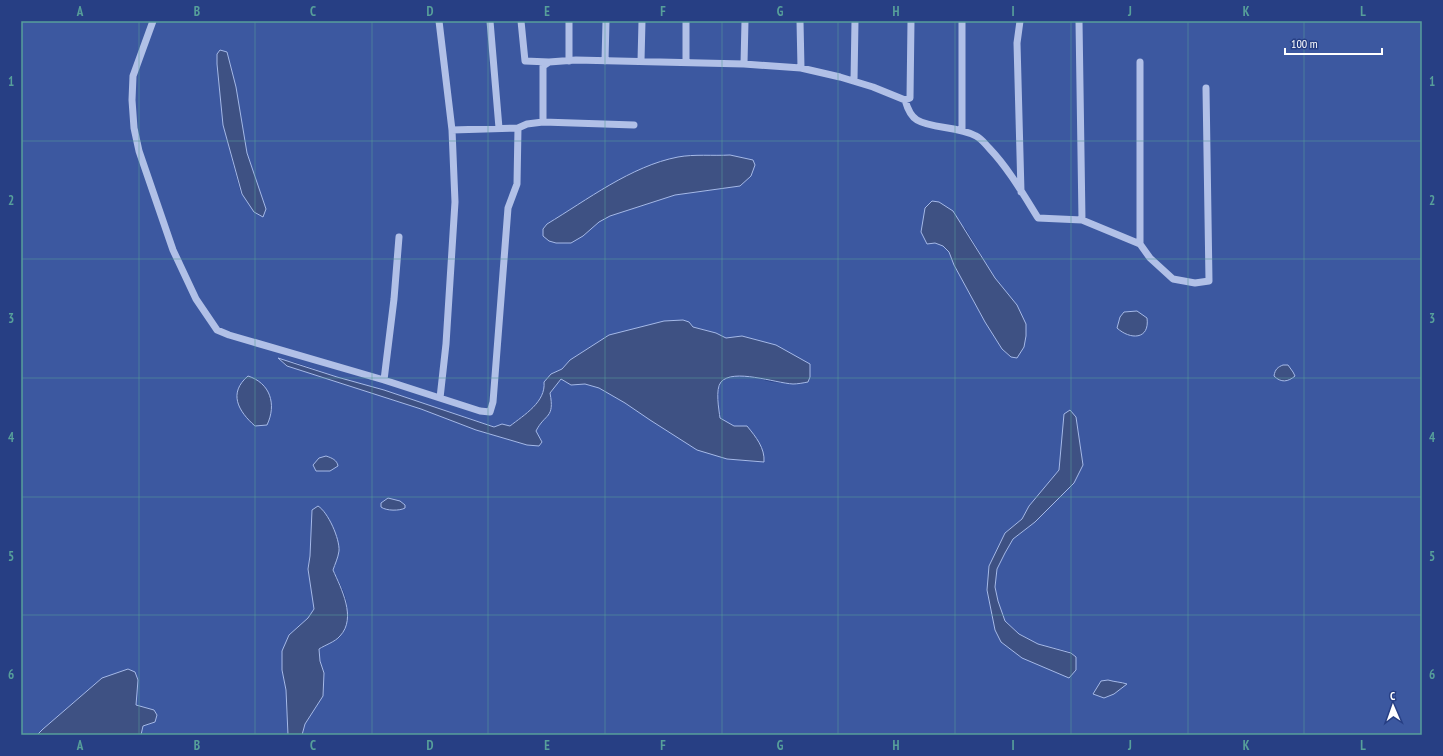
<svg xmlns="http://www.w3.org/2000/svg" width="1443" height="756" viewBox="0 0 1443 756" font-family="'PT Sans Narrow',sans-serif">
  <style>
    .green { fill: #3c58a0; fill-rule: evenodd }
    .water { fill: #3e5183; stroke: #a5b9e8 }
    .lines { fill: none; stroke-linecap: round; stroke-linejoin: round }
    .minor { stroke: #b1c0e7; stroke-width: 7 }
    .grid { fill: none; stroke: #579f9a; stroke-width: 1; stroke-opacity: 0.55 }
    .neatline { fill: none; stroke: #579f9a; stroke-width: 1.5 }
    .grid-label { font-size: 13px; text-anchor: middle; font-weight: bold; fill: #579f9a }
  </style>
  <rect width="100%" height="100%" fill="#273f84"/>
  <!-- green -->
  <path class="green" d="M21,21H1422V735H302L305,724L323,696L324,673L320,661L319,649L340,637C342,628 346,618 347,608C348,597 338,580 333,570L339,550L312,510L310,556L308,569L314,609L308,618L289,635L282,670L286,690L288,735H141L143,726L155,722L153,710L136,705V701L102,678L43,729L37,735H21ZM227,52L236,87L247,153L266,209L241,194L223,125L217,64ZM730,155L753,160L740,186L675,195L610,216L599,222L583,236L543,229L547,224L631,173L679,157ZM925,208L965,228L995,278L1017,305L1011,357L1002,349L985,322L954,265L949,252L943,246L935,242L921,232ZM1137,311L1133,336L1122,332L1117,328L1120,317L1124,312ZM689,322L693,327L716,333L726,338L742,336L776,345L794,384C787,383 779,383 772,382C760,379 723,367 719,388C717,397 719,409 720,419L734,426L764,462L727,459L667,430L625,403L599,388L585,384L571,385L561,379L550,393C555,419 545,413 536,431L542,442L527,445L476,430L421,409L287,366L282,362L286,361L294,362L337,377L384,390L495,427L502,424L510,426C524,415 546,402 544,382L551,374L562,369L570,360L609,335ZM1078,429L1083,465L1074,483L1035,522L1013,539L1005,553L997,569L995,587L998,601L1005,621L1019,634L1038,644L1071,652L1076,657L995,630L989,566L1005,533L1022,519L1029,506L1059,470L1062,445Z"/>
  <!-- water -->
  <path class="water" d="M220,50L227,52L236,87L247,153L266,209L263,217L254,212L242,194L223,125L217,64V54Z
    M730,155L753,160L755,165L751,176L740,186L675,195L610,216L599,222L583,236L571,243H556L549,241L543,236V229L547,224C587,200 631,166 678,157C694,154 713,156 730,155Z
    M932,201L939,202L953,211L995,278L1017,305L1026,324V336L1024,347L1017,358L1011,357L1002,349L985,322L954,265L949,252L943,246L935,243L927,244L921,232L925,208Z
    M1137,311L1147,318C1150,340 1130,340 1117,328L1120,317L1124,312Z
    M683,320L689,322L693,327L716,333L726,338L742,336L776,345L810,364V377L808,382C803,383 797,384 793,384C775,383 733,368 721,382C715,389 719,410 720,418L734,426H747C756,437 765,448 764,462L727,459L697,450L650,420L625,403L599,388L585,384L571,385L561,379L550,393C555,419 545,413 536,431L542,442L539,446L527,445L476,430L421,409L287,366L278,358L337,377L384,390L494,427L502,424L510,426C524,415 546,402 544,382L551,374L562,369L570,360L609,335L664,321Z
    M1283,365H1288L1293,372L1295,376C1288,382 1281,383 1274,376C1275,369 1278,367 1283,365Z
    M248,376C270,383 277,404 267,425L255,426C238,411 228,393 248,376Z
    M1070,410L1076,417L1083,465L1074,483L1035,522L1013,539L1005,553L997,569L995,587L998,601L1005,621L1019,634L1038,644L1071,653L1076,657V670L1069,678L1022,658L1001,642L995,630L987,590L989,566L1005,533L1022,519L1029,506L1059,470L1064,414Z
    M326,456C332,458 337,460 338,466L330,471H316L313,465L319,458Z
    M388,498L400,501L405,505V508C400,511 386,511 381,507V503Z
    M318,506C328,512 340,539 339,551C338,558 335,564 333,570C341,588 357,618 340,636C335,642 325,645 319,649L320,661L324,673L323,696L305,724L302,735H288L286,690L282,670V651L289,635L308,618L314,609L308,569L310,556L312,510Z
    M128,669L135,672L138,680L136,705L154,710L157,715L155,722L143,726L141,735H37L43,729L102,678Z
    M1108,680C1115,682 1121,682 1127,684L1114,694L1104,698L1093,694L1101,681Z"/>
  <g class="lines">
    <!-- minor -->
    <path class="minor" d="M153,21L133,76L132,100L134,128L139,151L173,250L196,299L217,330L229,335L384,380L480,411L490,412L493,402L508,208L517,184L518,128L527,124L543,122V66L549,62L576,60L744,64L801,68L840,77L873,87L905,100L910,98L911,21
      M439,21L452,130L455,202L446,344L440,398
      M490,21L499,128
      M521,21L525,61L549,62
      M800,21L801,68
      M1020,21L1017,43L1021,192
      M1079,21L1082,220
      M569,61V21
      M605,61L606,21
      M641,61L642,21
      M686,62V21
      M744,64L745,21
      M854,81L855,21
      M905,100C907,107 910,116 917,120C932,129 958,126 976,136C981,138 985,144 989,148C1009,169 1023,194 1038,218L1082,220L1140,244L1150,258L1173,279L1195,283L1209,281L1206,88
      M543,122L634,125
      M452,130L518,128
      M962,130V21
      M1140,244V62
      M384,380L394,299L399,237"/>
  </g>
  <!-- grid -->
  <path class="grid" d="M139,21V735M255,21V735M372,21V735M488,21V735M605,21V735M722,21V735M838,21V735M955,21V735M1071,21V735M1188,21V735M1304,21V735M21,141H1422M21,259H1422M21,378H1422M21,497H1422M21,615H1422"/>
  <!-- border -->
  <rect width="1443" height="756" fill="none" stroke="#273f84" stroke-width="44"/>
  <!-- north arrow -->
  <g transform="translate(1393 706) rotate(358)" stroke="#273f84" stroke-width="3" paint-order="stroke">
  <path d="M0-3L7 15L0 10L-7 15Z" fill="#ffffff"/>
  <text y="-6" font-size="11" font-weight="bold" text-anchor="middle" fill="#ffffff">С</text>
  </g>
  <!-- scale -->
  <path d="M1285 48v6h97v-6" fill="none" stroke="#ffffff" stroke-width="2"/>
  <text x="1291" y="48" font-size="12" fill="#ffffff" stroke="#273f84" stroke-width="3" paint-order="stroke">100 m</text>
  <rect x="22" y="22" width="1399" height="712" class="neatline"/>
  <g class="grid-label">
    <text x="80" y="16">A</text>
    <text x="197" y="16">B</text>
    <text x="313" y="16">C</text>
    <text x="430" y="16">D</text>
    <text x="547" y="16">E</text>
    <text x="663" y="16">F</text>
    <text x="780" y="16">G</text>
    <text x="896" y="16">H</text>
    <text x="1013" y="16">I</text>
    <text x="1130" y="16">J</text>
    <text x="1246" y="16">K</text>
    <text x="1363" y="16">L</text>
    <text x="11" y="86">1</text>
    <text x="1432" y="86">1</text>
    <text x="11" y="205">2</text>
    <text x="1432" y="205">2</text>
    <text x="11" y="323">3</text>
    <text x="1432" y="323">3</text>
    <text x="11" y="442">4</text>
    <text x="1432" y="442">4</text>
    <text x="11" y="561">5</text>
    <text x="1432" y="561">5</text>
    <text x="11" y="679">6</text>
    <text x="1432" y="679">6</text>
    <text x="80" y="750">A</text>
    <text x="197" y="750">B</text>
    <text x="313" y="750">C</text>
    <text x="430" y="750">D</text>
    <text x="547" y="750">E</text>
    <text x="663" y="750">F</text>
    <text x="780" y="750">G</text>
    <text x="896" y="750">H</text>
    <text x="1013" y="750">I</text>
    <text x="1130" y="750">J</text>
    <text x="1246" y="750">K</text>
    <text x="1363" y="750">L</text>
  </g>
</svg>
